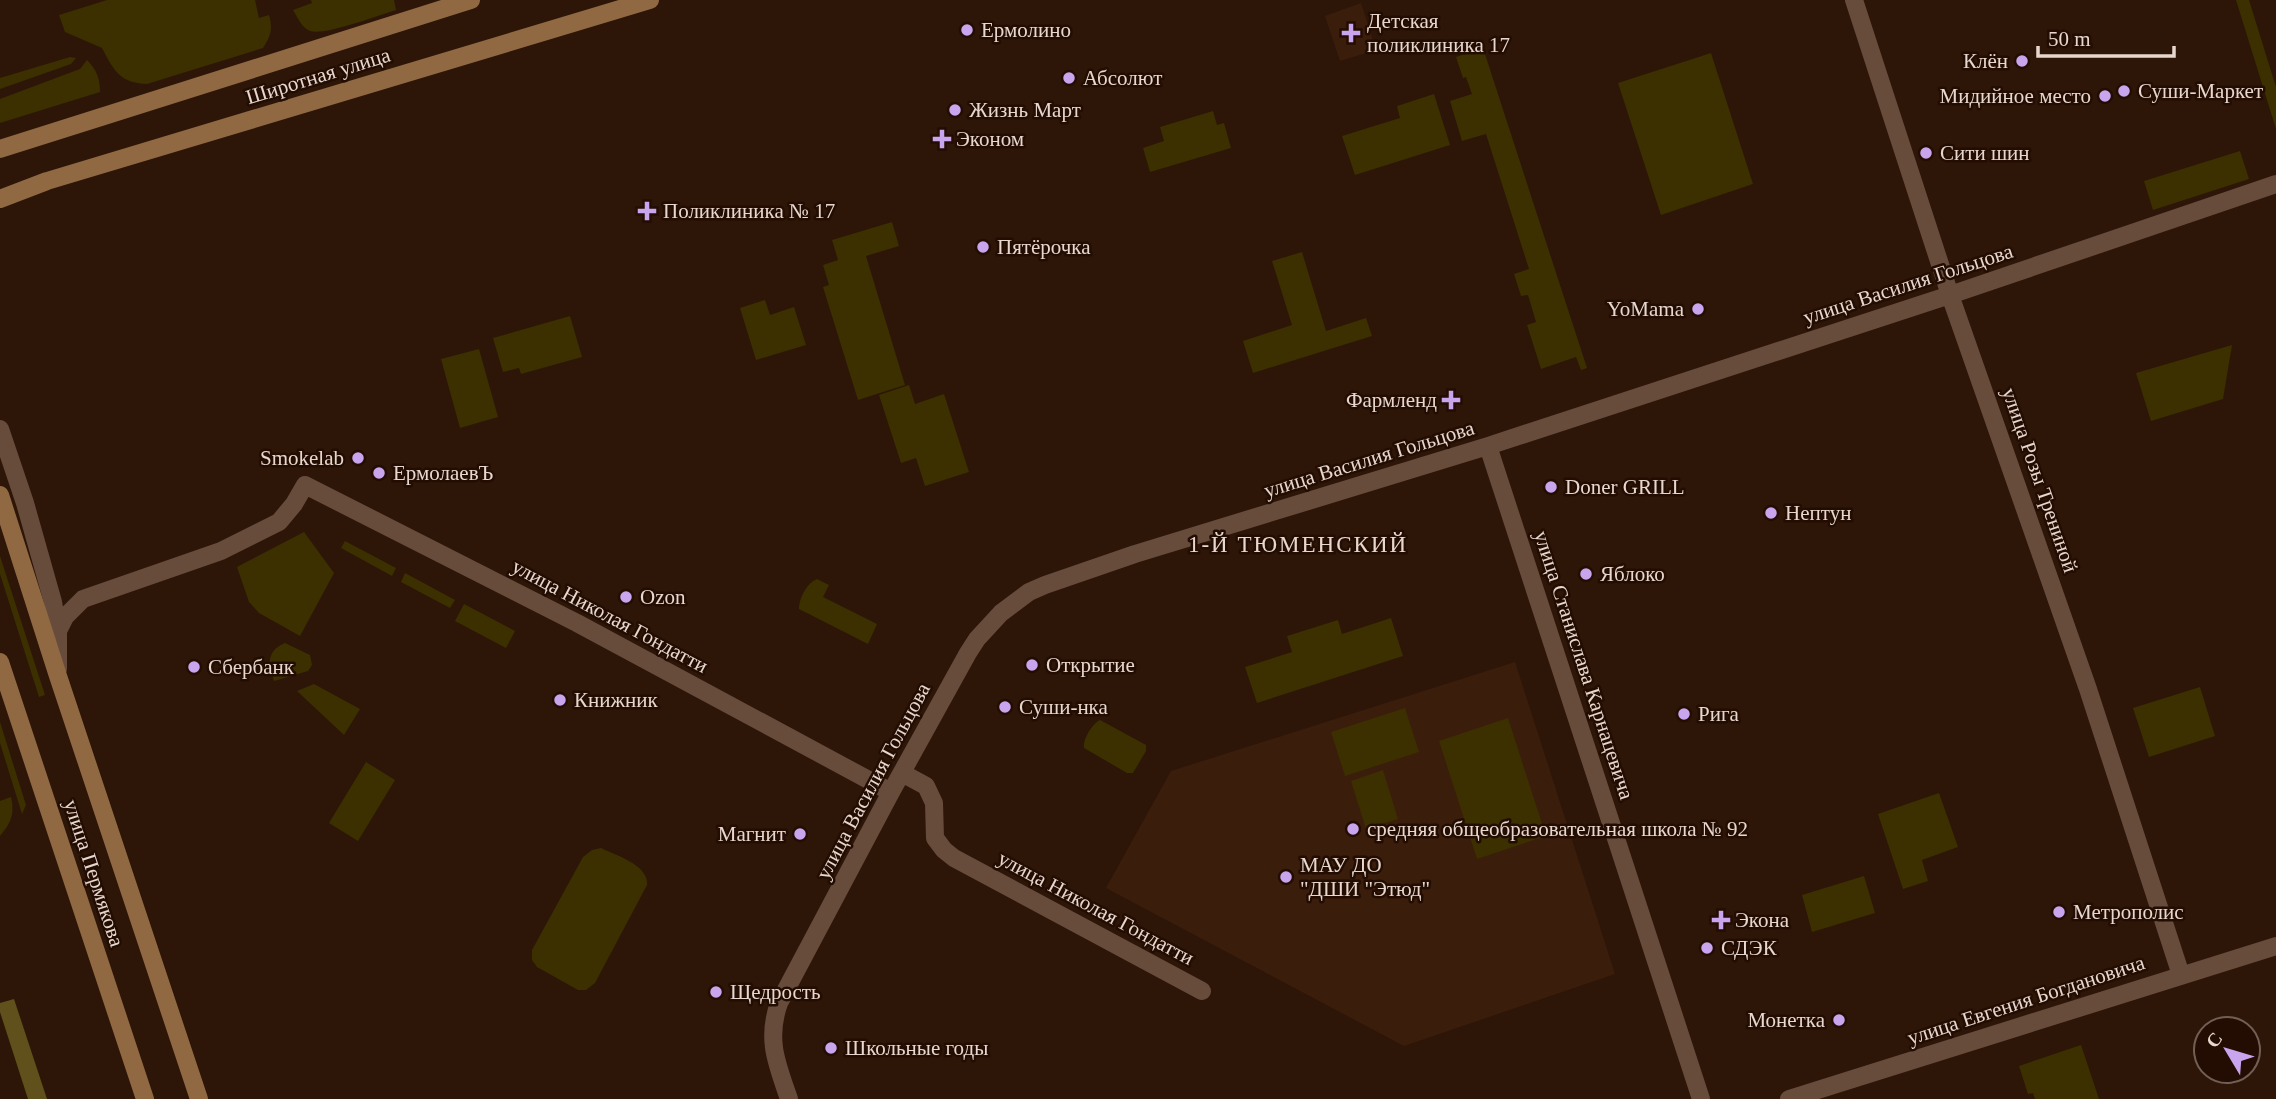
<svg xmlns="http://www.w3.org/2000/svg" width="2276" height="1099" viewBox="0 0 2276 1099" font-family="'Times New Roman',serif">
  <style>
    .built { fill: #3b1d0b }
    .green { fill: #3c2f00 }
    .forest { fill: #5f501c }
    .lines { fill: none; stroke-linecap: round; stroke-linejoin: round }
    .minor { stroke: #674c3c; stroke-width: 18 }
    .secondary { stroke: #906943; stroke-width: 18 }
    .poi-dot { fill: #c9a5ee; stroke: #230d02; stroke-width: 2.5 }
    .labels { text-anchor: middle; stroke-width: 5; stroke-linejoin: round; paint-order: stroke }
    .poi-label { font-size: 21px; fill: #e8d7ce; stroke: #230d02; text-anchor: start }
    .street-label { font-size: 21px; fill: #e8d7ce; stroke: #230d02 }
    .neighbourhood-label { font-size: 23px; letter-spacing: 2px; fill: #e8d7ce; stroke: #230d02 }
  </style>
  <rect width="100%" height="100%" fill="#2d1608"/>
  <!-- built -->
  <path class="built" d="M1361,3L1376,50L1340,61L1325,16Z
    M1515,662L1615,974L1404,1046L1106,888L1171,771Z"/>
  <!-- green -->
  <path class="green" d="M107,0H255L259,18L269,15C273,29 271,36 263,48L147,84C120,83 114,71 102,48L65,32L59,15Z
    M311,0H394L396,10C379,15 325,36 310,31C301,27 298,18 293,10L312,3Z
    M2236,0H2249L2276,87V129Z
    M1483,48L1587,368L1581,370L1576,357L1541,369L1527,325L1536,322L1528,295L1521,296L1514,274L1529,269L1486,134L1462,141L1450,101L1472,94L1466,77L1463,78L1456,57Z
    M1711,53L1753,184L1661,215L1618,83Z
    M70,57L76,58L71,64L0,89V78Z
    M87,60C97,70 100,79 100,92L0,123V99L80,69Z
    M1434,94L1450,145L1355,175L1342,136L1400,118L1397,106Z
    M1213,111L1217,125L1224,123L1231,148L1150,172L1143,148L1164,141L1160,127Z
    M2240,151L2249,179L2153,210L2144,181Z
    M892,222L899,246L866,256L905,385L858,400L823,287L829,285L823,265L838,260L832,240Z
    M1302,252L1326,331L1366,318L1372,336L1253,373L1243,341L1292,325L1272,261Z
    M765,300L770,315L794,307L806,345L756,360L740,308Z
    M570,316L582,357L521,374L519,368L503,372L493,338Z
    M2232,345L2223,399L2151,421L2136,373Z
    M479,349L498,417L460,428L441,359Z
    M909,385L915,404L944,394L969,472L925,486L916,458L901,463L879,395Z
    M304,532L334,573L300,636L259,613L249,602L237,567Z
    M345,541L396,568L392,576L341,548Z
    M0,556L45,695L39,697L0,574Z
    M405,573L455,600L450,608L401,582Z
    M817,579L829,585L823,597L877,624L868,644L799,609C799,598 807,583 817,579Z
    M464,604L515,631L506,648L455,621Z
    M1391,618L1403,656L1257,703L1245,667L1292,652L1287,636L1338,620L1342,634Z
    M285,643L310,655L312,665L308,671L274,681C268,664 266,651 285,643Z
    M314,684L360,709L344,735L297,691Z
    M2200,687L2215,736L2149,757L2133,708Z
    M1405,708L1419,752L1345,776L1331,732Z
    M1508,718L1546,836L1477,859L1439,741Z
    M1100,720L1146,745V751L1133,773H1127L1084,748C1083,739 1092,724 1100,720Z
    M0,722L26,805L22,814L0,743Z
    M366,762L395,780L358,841L329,823Z
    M1383,770L1398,819L1366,829L1351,781Z
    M1939,793L1958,847L1922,860L1928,881L1903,889L1878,814Z
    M11,797C15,814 11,823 0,836V801Z
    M601,848C617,856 649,865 647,885L595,983L586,990H578L537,967L532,960V950L583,857L592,850Z
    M1864,876L1875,913L1812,932L1802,895Z
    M2081,1045L2099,1099H2035L2033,1093L2028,1094L2019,1066Z"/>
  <!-- forest -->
  <path class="forest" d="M14,999L47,1099H28L0,1012V1003Z"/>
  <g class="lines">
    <!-- minor -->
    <path class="minor" d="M1854,0L1950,295L2088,689L2181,975
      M0,429L25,503L53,602L58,631V669
      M1488,446L1701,1099
      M58,631L65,617L83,599L221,551L279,522L294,504L305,485L577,623L891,792
      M902,773L926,786L934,803L935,838L944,850L954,858L1202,991
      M789,1099C777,1064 766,1040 779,1003L891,792L968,653L977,639L1001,613L1029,592L1045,585L1135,554L1488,446L1950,295L2276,184
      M1789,1099L2276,946"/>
    <!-- secondary -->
    <path class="secondary" d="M0,149L471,0
      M0,199L47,181L650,0
      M0,495L58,676L199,1099
      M0,662L145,1099"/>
  </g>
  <!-- markers -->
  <g class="poi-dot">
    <circle cx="967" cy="30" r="7"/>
    <path d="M1347.5 22.5h7v7h7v7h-7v7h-7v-7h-7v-7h7z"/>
    <circle cx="2022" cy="61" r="7"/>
    <circle cx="1069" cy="78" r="7"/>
    <circle cx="2124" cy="91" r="7"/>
    <circle cx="2105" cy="96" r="7"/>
    <circle cx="955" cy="110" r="7"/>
    <path d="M938.5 128.5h7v7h7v7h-7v7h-7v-7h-7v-7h7z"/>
    <circle cx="1926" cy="153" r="7"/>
    <path d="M643.5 200.5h7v7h7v7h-7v7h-7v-7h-7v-7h7z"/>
    <circle cx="983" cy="247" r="7"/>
    <circle cx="1698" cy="309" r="7"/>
    <path d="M1447.5 389.5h7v7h7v7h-7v7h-7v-7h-7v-7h7z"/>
    <circle cx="358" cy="458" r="7"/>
    <circle cx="379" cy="473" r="7"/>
    <circle cx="1551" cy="487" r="7"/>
    <circle cx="1771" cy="513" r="7"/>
    <circle cx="1586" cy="574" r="7"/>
    <circle cx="626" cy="597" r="7"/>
    <circle cx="1032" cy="665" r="7"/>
    <circle cx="194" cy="667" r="7"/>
    <circle cx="560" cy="700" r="7"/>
    <circle cx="1005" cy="707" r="7"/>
    <circle cx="1684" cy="714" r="7"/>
    <circle cx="1353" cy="829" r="7"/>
    <circle cx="800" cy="834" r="7"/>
    <circle cx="1286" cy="877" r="7"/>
    <circle cx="2059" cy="912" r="7"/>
    <path d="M1717.5 909.5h7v7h7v7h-7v7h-7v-7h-7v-7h7z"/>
    <circle cx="1707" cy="948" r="7"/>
    <circle cx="716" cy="992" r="7"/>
    <circle cx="1839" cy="1020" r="7"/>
    <circle cx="831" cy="1048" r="7"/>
  </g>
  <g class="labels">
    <!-- poi labels -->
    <g class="poi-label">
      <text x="1367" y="28">Детская<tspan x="1367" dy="24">поликлиника 17</tspan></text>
      <text x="981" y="37">Ермолино</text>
      <text x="2008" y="68" text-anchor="end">Клён</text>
      <text x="1083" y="85">Абсолют</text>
      <text x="2138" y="98">Суши-Маркет</text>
      <text x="2091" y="103" text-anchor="end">Мидийное место</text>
      <text x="969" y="117">Жизнь Март</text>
      <text x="956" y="146">Эконом</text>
      <text x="1940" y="160">Сити шин</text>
      <text x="663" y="218">Поликлиника № 17</text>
      <text x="997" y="254">Пятёрочка</text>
      <text x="1684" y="316" text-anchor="end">YoMama</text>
      <text x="1437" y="407" text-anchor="end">Фармленд</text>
      <text x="344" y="465" text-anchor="end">Smokelab</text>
      <text x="393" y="480">ЕрмолаевЪ</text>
      <text x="1565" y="494">Doner GRILL</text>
      <text x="1785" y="520">Нептун</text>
      <text x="1600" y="581">Яблоко</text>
      <text x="640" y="604">Ozon</text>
      <text x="1046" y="672">Открытие</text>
      <text x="208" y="674">Сбербанк</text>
      <text x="574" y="707">Книжник</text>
      <text x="1019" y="714">Суши-нка</text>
      <text x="1698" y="721">Рига</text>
      <text x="1367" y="836">средняя общеобразовательная школа № 92</text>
      <text x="786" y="841" text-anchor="end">Магнит</text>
      <text x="1300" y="872">МАУ ДО<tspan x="1300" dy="24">"ДШИ "Этюд"</tspan></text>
      <text x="2073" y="919">Метрополис</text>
      <text x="1735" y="927">Экона</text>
      <text x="1721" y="955">СДЭК</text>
      <text x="730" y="999">Щедрость</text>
      <text x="1825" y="1027" text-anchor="end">Монетка</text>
      <text x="845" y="1055">Школьные годы</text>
    </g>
    <!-- street labels -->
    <g class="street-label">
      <text transform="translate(318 76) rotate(-17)" y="7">Широтная улица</text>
      <text transform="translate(1908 284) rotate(-18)" y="7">улица Василия Гольцова</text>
      <text transform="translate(1369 459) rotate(-17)" y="7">улица Василия Гольцова</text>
      <text transform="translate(2040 480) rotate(71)" y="7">улица Розы Трениной</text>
      <text transform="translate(610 616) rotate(28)" y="7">улица Николая Гондатти</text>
      <text transform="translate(1584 665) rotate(72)" y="7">улица Станислава Карнацевича</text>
      <text transform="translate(873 781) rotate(-62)" y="7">улица Василия Гольцова</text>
      <text transform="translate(94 873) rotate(72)" y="7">улица Пермякова</text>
      <text transform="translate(1096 908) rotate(28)" y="7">улица Николая Гондатти</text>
      <text transform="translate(2026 1000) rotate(-18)" y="7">улица Евгения Богдановича</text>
    </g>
    <!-- neighbourhood labels -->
    <g class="neighbourhood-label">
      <text x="1298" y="552">1-Й ТЮМЕНСКИЙ</text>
    </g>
  </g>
  <!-- north arrow -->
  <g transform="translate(2227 1050) rotate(308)"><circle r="33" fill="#230d02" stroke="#725e54" stroke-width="2"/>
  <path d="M0-5L12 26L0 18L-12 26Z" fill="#c9a5ee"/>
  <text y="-10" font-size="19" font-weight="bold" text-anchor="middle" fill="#e8d7ce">С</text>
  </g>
  <!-- scale -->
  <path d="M2038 46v10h136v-10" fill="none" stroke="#e8d7ce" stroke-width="3.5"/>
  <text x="2048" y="46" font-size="21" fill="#e8d7ce" stroke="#230d02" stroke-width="5" paint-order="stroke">50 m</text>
</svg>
